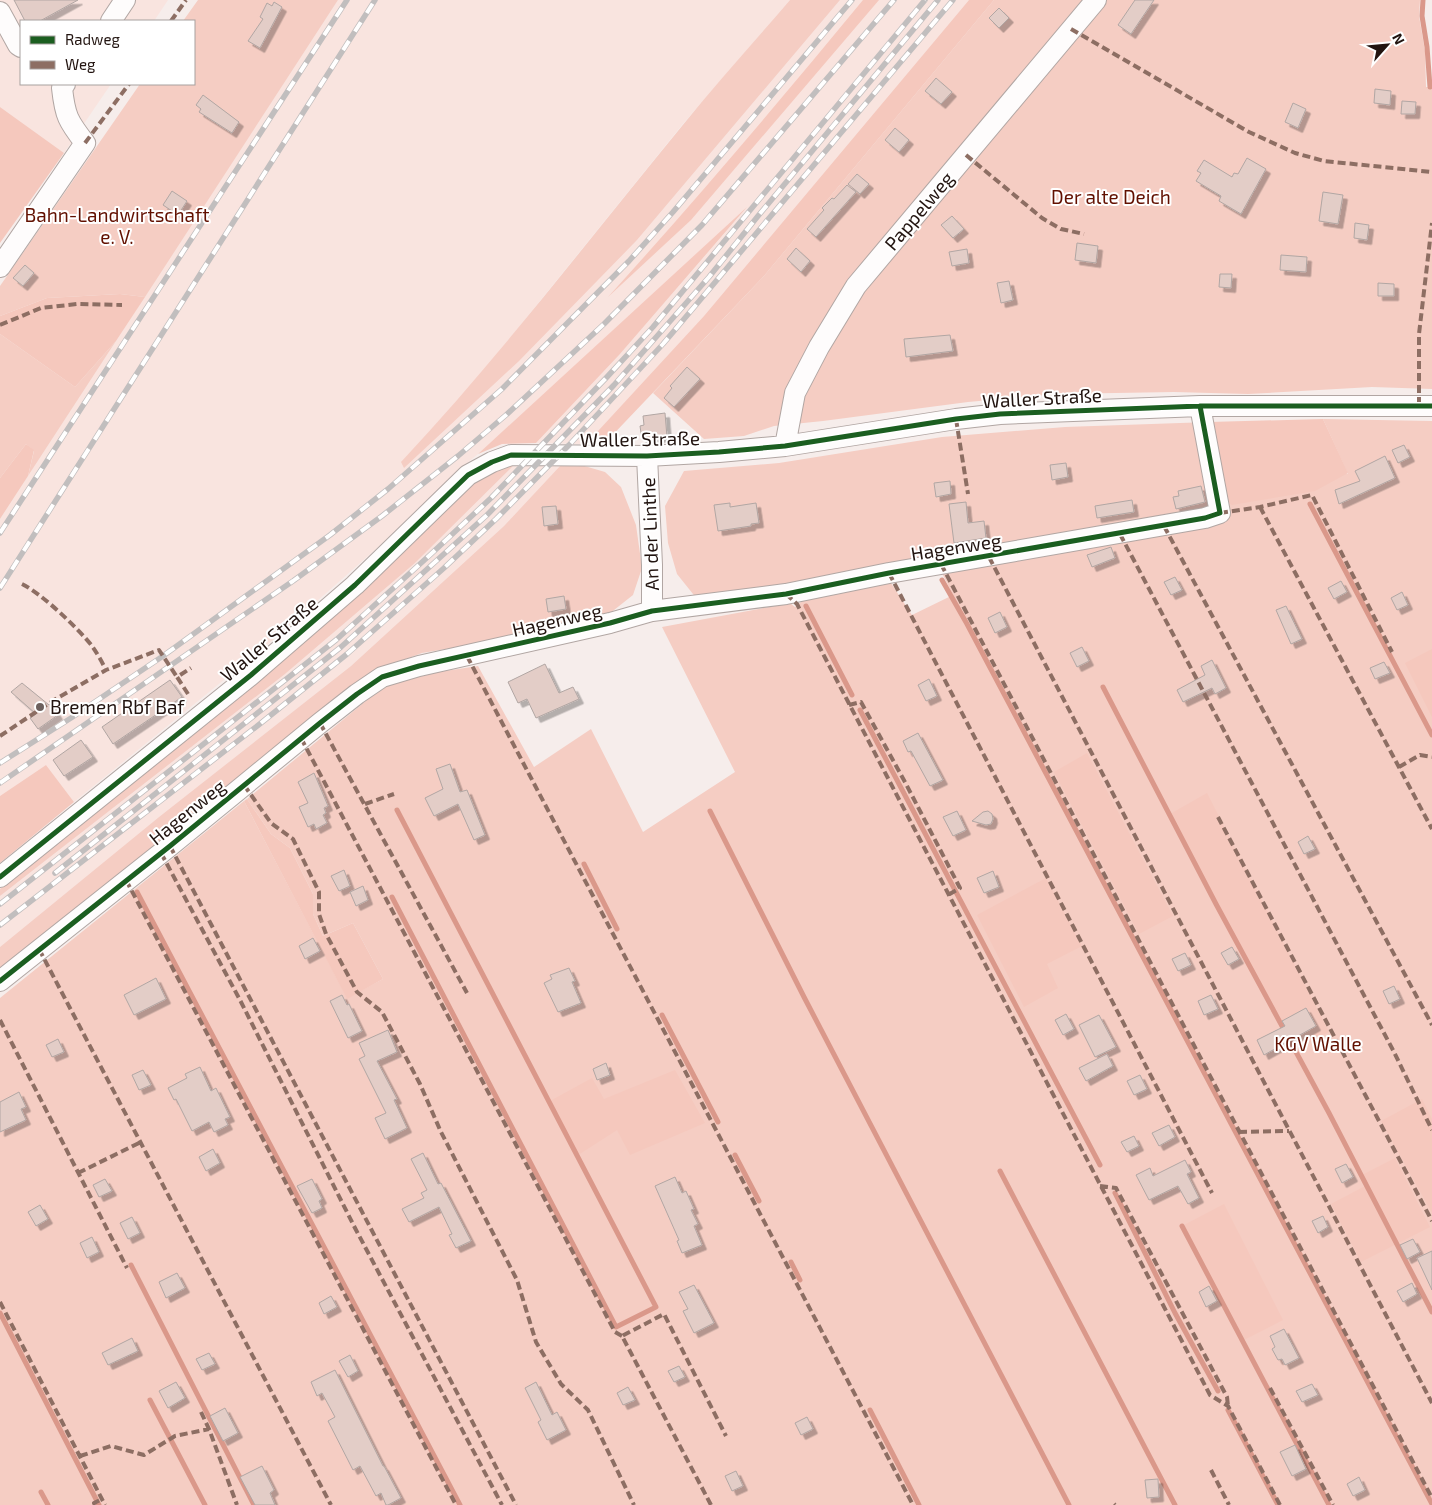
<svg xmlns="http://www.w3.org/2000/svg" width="1432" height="1505" viewBox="0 0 1432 1505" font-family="'Exo 2',sans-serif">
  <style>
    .built { fill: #f9e4df }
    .green { fill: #f5cdc3 }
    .forest { fill: #f5c8bd }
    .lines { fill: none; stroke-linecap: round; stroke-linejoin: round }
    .stream { stroke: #da988a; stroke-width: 5 }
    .building { fill: #e3cdc7; stroke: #b1a6a3; filter: url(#shadow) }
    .minor-casing { stroke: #b1a6a3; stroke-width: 22 }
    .minor { stroke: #fefcfc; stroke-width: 20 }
    .rail-casing { stroke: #c1bebe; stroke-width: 5.5 }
    .rail { stroke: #fff; stroke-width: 4; stroke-dasharray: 11; stroke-linecap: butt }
    .quiet { stroke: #8d6e63; stroke-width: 4; stroke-dasharray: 8 4; stroke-linecap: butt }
    .cycleway-casing { stroke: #fff; stroke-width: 8 }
    .cycleway { stroke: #1b5e20; stroke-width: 5 }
    .poi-dot { fill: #6c605d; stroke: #fff; stroke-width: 2 }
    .labels { text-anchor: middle; stroke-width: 4; stroke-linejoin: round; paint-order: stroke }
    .park-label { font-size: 19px; fill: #621000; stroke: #fff }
    .street-label { font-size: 19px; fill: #221410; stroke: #fff }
    .poi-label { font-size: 19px; fill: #221410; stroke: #fff; text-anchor: start }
  </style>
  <defs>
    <filter id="shadow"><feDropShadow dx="4.5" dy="4.5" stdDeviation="0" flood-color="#0004"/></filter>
  </defs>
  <rect width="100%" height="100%" fill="#f6edeb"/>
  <!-- built -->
  <path class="built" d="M0,0H168L154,21H21V84H111L64,153L0,107Z
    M338,0H790L682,125L493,359L440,421L401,462L637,240L840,0H969L704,316L586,444L536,443L620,354L743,212L478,454L455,473L376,549L273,640L74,802L46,765L0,796V519Z
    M514,465L560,466L504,526L351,666L159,817L0,947V896L285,674L415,563Z"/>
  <!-- green -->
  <path class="green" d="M198,0H338L145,297L120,294L47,298L0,316V286L140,84H194V21H183Z
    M790,0H840L637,240L519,361L404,468L401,462C501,355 589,239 682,126C717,83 754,42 790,0Z
    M994,0H1420L1419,16L1425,51L1426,87H1432V389L1372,387L1248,394L1174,392L1056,394L968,402L823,421L774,426L744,436L704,439L653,393L764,276Z
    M0,334L75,387L116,341L28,476L34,451L26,444L0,478Z
    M1323,419L1432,421V1505H0V998L244,801L347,998L383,979L353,923L323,936L313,914V894L290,848L271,834L247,799L367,700L389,685L432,673L478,666L534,767L591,729L643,832L735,772L662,627L790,603L795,607L808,596L889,580L912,615L953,595L935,559L697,599L677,574L668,543L665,506L684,471L779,463L942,437L1065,427L1209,422L1348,474Z
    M514,465L415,563L285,674L0,896V889L269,671L402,553L475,480L497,468Z
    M581,465L605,472L621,487L636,525L642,568L633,595L609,614L481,643L422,653L395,663L366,677L0,972V947L159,817L351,666L504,526L560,466Z"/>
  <!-- forest -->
  <path class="forest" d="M863,0H879L691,220L608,297C696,200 780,101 863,0Z
    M969,0H994L764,276L605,443L586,444L704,316Z
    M0,107L64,153L0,243Z
    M747,207L620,354L536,443L502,444L478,454Z
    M120,294L145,297L116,341L75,387L0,334V316L47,298Z
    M1323,419L1348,473L1315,491L1232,505L1223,498L1209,422Z
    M26,444L34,450L28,476L0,519V478Z
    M1432,649V717L1405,663Z
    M1087,753L1173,916L1139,934L1054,772Z
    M46,765L74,802L0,863V796Z
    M1207,793L1329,1032L1296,1050L1170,814Z
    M247,799L271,834L290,848L313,894V914L323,936L353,923L383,979L347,999L244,801Z
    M1046,878L1082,946L1047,964L1058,988L1024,1007L977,915Z
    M675,1070L705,1123L630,1155L617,1130L575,1157L550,1101L592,1078L604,1099Z
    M1422,1099L1432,1119V1213L1381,1121Z
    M1395,1158L1430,1227L1361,1262L1331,1204L1367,1185L1362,1175Z
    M1224,1204L1283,1320L1244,1340L1184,1225Z"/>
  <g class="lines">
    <!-- stream -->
    <path class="stream" d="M1423,0L1422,16L1427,47L1430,87
      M1310,504L1432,735
      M942,580L967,624L1432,1504
      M806,606L852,695
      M1103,687L1216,904L1329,1113L1432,1312
      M860,710L1100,1165
      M710,811L804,997L1069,1505
      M584,864L617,929
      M137,892L460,1505
      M392,897L616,1327L656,1307L397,810
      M662,1015L718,1122
      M735,1155L759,1201
      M1000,1171L1175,1505
      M1115,1193L1175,1313L1218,1391
      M1182,1226L1329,1505
      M791,1262L800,1280
      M131,1265L254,1505
      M0,1313L99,1505
      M150,1400L205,1505
      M870,1410L919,1505
      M1228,1410L1278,1505
      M41,1492L48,1505"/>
  </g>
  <!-- building -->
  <path class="building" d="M14,0H78L40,21H25Z
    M1135,0H1154L1131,34L1118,25Z
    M274,2L282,7L260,48L248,41L263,19L260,17L267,3L272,6Z
    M999,8L1009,18L999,28L989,18Z
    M936,78L952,92L941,104L925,91Z
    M1375,89L1391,91L1390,105L1374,103Z
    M203,95L239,122L232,133L199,112L201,109L196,105Z
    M1402,101L1416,102L1415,114H1401Z
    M1293,103L1306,109L1298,128L1285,122Z
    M895,128L909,140L899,152L885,140Z
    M1247,158L1266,169L1241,214L1219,201L1221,196L1196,181L1201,173L1197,171L1204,160L1232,177L1234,173L1238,174Z
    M857,174L869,184L860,194L848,184Z
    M847,185L856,192L816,237L807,229L824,210L822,208L832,198L834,199Z
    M172,191L187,201L178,215L163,205Z
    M1323,192L1343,195L1338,224L1319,221Z
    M952,216L964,229L953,238L941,225Z
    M1355,223L1369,225L1367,240L1354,238Z
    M1077,243L1098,246L1096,263L1075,260Z
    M796,248L810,261L801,272L787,259Z
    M967,249L969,263L952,266L949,252Z
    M1281,255L1307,257L1306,272L1280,270Z
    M25,265L34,273L23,286L13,278Z
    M1220,274H1232L1231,288L1219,287Z
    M1009,281L1013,300L1001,303L997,283Z
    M1378,283L1394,284V296H1378Z
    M950,335L953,351L906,357L904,339Z
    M687,367L700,379L674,407L664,398L672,388L670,386Z
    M665,413L667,437L642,440L640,426L644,425L643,416Z
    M1404,445L1410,457L1398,463L1392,450Z
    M1385,456L1395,478L1339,504L1335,490L1360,481L1355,471Z
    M1066,463L1068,477L1052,480L1050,465Z
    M950,481L951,494L936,497L934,483Z
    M1201,486L1205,502L1176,509L1173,497L1179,496L1178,491Z
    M1132,500L1134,512L1097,518L1095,506Z
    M966,502L968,523L984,521L986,538L954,543L949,504Z
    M730,503V507L756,503L759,523L751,524V526L718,531L714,505Z
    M556,506L558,524L544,526L542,507Z
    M1111,547L1115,558L1092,567L1087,555Z
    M1175,577L1182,590L1171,595L1164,582Z
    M1341,581L1347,592L1334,599L1328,588Z
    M1402,592L1408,605L1397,610L1391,598Z
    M564,596L566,609L548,612L546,599Z
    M1286,606L1302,639L1291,644L1276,610Z
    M1000,612L1007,627L995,633L988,618Z
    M1082,647L1089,661L1077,667L1070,653Z
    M1212,660L1226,688L1215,694L1212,688L1183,702L1177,690L1205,675L1201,666Z
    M1384,662L1390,673L1375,679L1370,668Z
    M545,664L559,693L573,687L579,699L536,718L527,699L518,703L508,682Z
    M929,679L937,696L926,701L918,685Z
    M170,680L182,697L113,744L102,727Z
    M22,683L49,705L51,704L58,715L38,729L30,718L36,714L11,692Z
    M918,733L943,780L930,786L911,751L908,752L903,741Z
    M81,740L93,757L64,776L53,760Z
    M450,764L460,792L467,790L485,835L474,840L458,804L434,816L425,798L443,789L436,769Z
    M314,773L328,806L324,808L326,813L323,815L327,823L316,829L314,824L308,827L299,807L308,803L298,782Z
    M957,811L966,830L953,836L943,817Z
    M988,811L992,814L993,819L991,824L986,825L972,821L983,812Z
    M1308,836L1315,849L1304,854L1298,842Z
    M344,870L350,886L339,891L331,876Z
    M993,871L999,887L984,893L977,878Z
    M363,886L368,900L356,906L350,892Z
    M313,938L320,951L305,959L299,946Z
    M1232,947L1239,959L1228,965L1221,953Z
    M1185,953L1191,965L1178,971L1172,959Z
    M569,968L575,981L572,982L581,1003L558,1012L544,983L552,979L550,975Z
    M156,978L166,999L134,1015L124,995Z
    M1394,986L1400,999L1389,1004L1383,991Z
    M342,995L347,1005L349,1004L362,1031L348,1038L330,1001Z
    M1211,995L1218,1009L1204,1015L1198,1001Z
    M1306,1008L1316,1026L1264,1055L1257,1040L1285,1026L1282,1021Z
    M1066,1014L1074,1029L1063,1035L1055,1020Z
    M1099,1015L1116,1047L1095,1057L1079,1025Z
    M388,1030L397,1052L377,1061L397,1099L394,1100L407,1128L385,1139L375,1118L386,1113L359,1059L365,1056L359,1043Z
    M58,1039L64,1052L52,1057L46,1045Z
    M1107,1054L1113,1066L1086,1081L1079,1068Z
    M606,1063L610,1075L597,1080L593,1069Z
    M200,1067L211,1091L216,1088L230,1117L225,1119L228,1125L214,1132L209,1122L192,1131L176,1099L174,1100L168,1088L187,1078L185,1074Z
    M143,1070L151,1085L139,1090L132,1075Z
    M1140,1075L1147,1089L1134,1095L1127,1081Z
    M19,1092L26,1107L21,1109L26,1120L0,1132V1102Z
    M1169,1125L1175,1137L1159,1146L1152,1133Z
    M1134,1136L1139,1146L1127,1152L1121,1142Z
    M213,1149L220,1163L206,1171L199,1157Z
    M423,1153L438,1184L441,1183L471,1241L456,1248L449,1235L452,1234L439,1207L409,1222L402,1209L424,1198L421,1193L427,1190L411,1159Z
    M1185,1160L1191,1172L1187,1174L1199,1198L1188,1204L1178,1186L1149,1200L1136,1175L1150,1168L1153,1176Z
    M1346,1164L1353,1177L1342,1183L1335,1169Z
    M675,1177L682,1193L686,1191L694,1209L691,1210L698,1224L694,1226L702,1245L682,1253L677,1241L679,1240L655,1186Z
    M105,1179L112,1191L99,1197L93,1185Z
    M312,1179L322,1199L319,1201L322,1208L312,1213L297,1186Z
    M40,1205L48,1219L36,1226L28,1212Z
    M1323,1216L1328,1227L1318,1233L1312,1221Z
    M132,1217L140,1233L128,1239L120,1223Z
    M92,1237L99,1252L87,1258L80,1243Z
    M1413,1239L1420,1252L1407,1259L1400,1245Z
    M1432,1251V1290L1417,1258Z
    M177,1273L185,1288L166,1298L159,1282Z
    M1412,1283L1417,1294L1403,1302L1397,1291Z
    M694,1285L714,1323L694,1333L683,1311L688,1309L679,1292Z
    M1209,1286L1217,1301L1206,1307L1199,1292Z
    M331,1296L337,1307L324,1314L319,1303Z
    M1284,1329L1299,1358L1285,1365L1282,1359L1278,1360L1272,1349L1275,1347L1270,1336Z
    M132,1338L138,1351L108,1365L102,1353Z
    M209,1353L215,1364L202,1370L196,1359Z
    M350,1355L358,1371L348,1377L339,1361Z
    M679,1366L685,1377L674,1382L668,1371Z
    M335,1370L383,1466H384L401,1498L388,1505H386L381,1493L376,1496L360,1466L353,1470L328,1421L335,1417L322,1393L317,1396L311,1382Z
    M176,1382L185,1398L168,1408L159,1391Z
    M536,1382L552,1415L557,1412L566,1430L547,1440L538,1422L541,1420L525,1388Z
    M1312,1384L1318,1395L1302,1402L1296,1391Z
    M628,1387L635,1400L623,1405L617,1393Z
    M225,1408L238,1433L223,1441L210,1416Z
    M807,1417L813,1429L801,1435L795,1423Z
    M1295,1445L1306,1469L1292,1476L1280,1452Z
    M262,1466L274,1490L270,1493L275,1505H255L240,1477Z
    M736,1471L743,1486L732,1491L725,1476Z
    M1359,1477L1365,1490L1353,1496L1347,1484Z
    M1158,1479L1159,1497L1147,1498L1145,1480Z"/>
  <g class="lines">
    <defs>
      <path id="minor" d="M0,12L18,45L21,47
        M111,21L125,0
        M0,267L85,143C68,121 65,116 62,88L65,84
        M785,446L795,393L819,347L856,286L1096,0
        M647,456L652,565V611
        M0,877L251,675L355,585L468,475L492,462L511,455L647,456L719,452L785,446L956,419L1000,414L1200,406H1432
        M0,981L170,846L320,723L357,694L382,677L419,666L610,623L652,611L786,594L889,573L1205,518L1220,513L1200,406"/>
    </defs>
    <!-- minor casing -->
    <use href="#minor" class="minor-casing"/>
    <!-- minor -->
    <use href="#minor" class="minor"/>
    <defs>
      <path id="rail" d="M0,533L347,0
        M0,588L375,0
        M0,763L71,718L163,656L330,535L388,489L502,389L629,261L673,212L852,0
        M0,783L293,581L382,516L458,456L506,415L604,324L702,225L894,0
        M55,873L341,647L487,515L614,385L709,277L758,216L938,0
        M0,904L336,640L431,554L491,498L607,377L653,327L925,0
        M0,925L261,723L347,654L444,568L496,519L569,445L663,344L953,0"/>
    </defs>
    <!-- rail casing -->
    <use href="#rail" class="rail-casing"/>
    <!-- rail -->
    <use href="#rail" class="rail"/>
    <!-- quiet -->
    <path class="quiet" d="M171,21L186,0
      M1071,29L1249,132L1295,153L1324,161L1432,172
      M85,143L129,84
      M966,155L1042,218L1061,229L1084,234
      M0,325L41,308L77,304L122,305
      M1419,405V334L1432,223
      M956,419L968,494
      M1260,507L1432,829
      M1220,513L1260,507L1312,495L1392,652
      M1164,526L1432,1025
      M1120,534L1394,1052L1432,1130
      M989,557L1432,1403
      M941,564L1432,1498
      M889,573L1212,1193
      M22,584C41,593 79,629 92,646C97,653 102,662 106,670
      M786,594L797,604L1210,1395L1228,1406L1280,1505
      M467,656L913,1505
      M188,694L177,677L191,668
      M849,705L861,702L906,784L960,888L948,895
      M320,723L467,993
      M0,736L54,700L106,670L159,650L177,677
      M301,738L615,1332L622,1336
      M1399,767L1420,755L1432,757
      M244,785L271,823L293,839L319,892V914L326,934L357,992L382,1012L420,1084L441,1132L517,1280L536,1342L561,1384L588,1410L634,1505
      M365,804L394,794
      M1218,817L1432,1221
      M170,846L516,1505
      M161,853L240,1000L355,1228L502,1505
      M126,880L456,1505
      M39,949L331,1505
      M0,1020L127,1268
      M1239,1132L1289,1131
      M78,1173L141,1142
      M1100,1186L1116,1188L1227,1397L1228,1406
      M0,1302L105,1505
      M1270,1388L1333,1505
      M201,1412L209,1429L237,1505
      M80,1456L111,1446L144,1455L175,1436L209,1429
      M1211,1470L1229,1505
      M1114,1504L1115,1505
      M95,1505L94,1503L102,1499
      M711,1505L622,1336L664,1314L726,1436"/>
    <defs>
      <path id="cycleway" d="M0,877L251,675L355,585L468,475L492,462L511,455L647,456L719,452L785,446L956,419L1000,414L1200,406H1432
        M0,981L170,846L320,723L357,694L382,677L419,666L610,623L652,611L786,594L889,573L1205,518L1220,513L1200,406"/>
    </defs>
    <!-- cycleway casing -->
    <use href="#cycleway" class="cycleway-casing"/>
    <!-- cycleway -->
    <use href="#cycleway" class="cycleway"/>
  </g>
  <!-- markers -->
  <circle class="poi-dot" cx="40" cy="707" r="5"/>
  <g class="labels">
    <!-- park labels -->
    <g class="park-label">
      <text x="1111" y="204">Der alte Deich</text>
      <text x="117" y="222">Bahn-Landwirtschaft<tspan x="117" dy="22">e. V.</tspan></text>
      <text x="1318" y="1051">KGV Walle</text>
    </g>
    <!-- street labels -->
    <g class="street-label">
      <text transform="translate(919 211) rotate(-50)" y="7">Pappelweg</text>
      <text transform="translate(1042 398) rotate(-3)" y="7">Waller Straße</text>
      <text transform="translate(640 439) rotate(-1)" y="7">Waller Straße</text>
      <text transform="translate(650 534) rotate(-92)" y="7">An der Linthe</text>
      <text transform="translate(956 547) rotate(-9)" y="7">Hagenweg</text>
      <text transform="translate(557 620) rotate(-13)" y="7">Hagenweg</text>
      <text transform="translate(269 639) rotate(-40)" y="7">Waller Straße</text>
      <text transform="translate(187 812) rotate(-39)" y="7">Hagenweg</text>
    </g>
    <!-- poi labels -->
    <g class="poi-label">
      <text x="50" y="714">Bremen Rbf Baf</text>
    </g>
  </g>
  <!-- legend -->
  <rect x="20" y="20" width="175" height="65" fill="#ffffff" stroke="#a7a19f"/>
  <rect x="30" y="36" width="25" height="8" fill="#1b5e20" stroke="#a7a19f"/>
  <text x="65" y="45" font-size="15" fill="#221410">Radweg</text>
  <rect x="30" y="61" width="25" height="8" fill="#8d6e63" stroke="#a7a19f"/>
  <text x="65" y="70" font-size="15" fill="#221410">Weg</text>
  <!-- north arrow -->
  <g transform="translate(1387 45) rotate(63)" stroke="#ffffff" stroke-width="4" paint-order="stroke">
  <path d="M0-4L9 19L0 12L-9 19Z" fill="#221410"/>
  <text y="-8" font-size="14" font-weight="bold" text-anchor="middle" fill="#221410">N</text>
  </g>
</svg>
